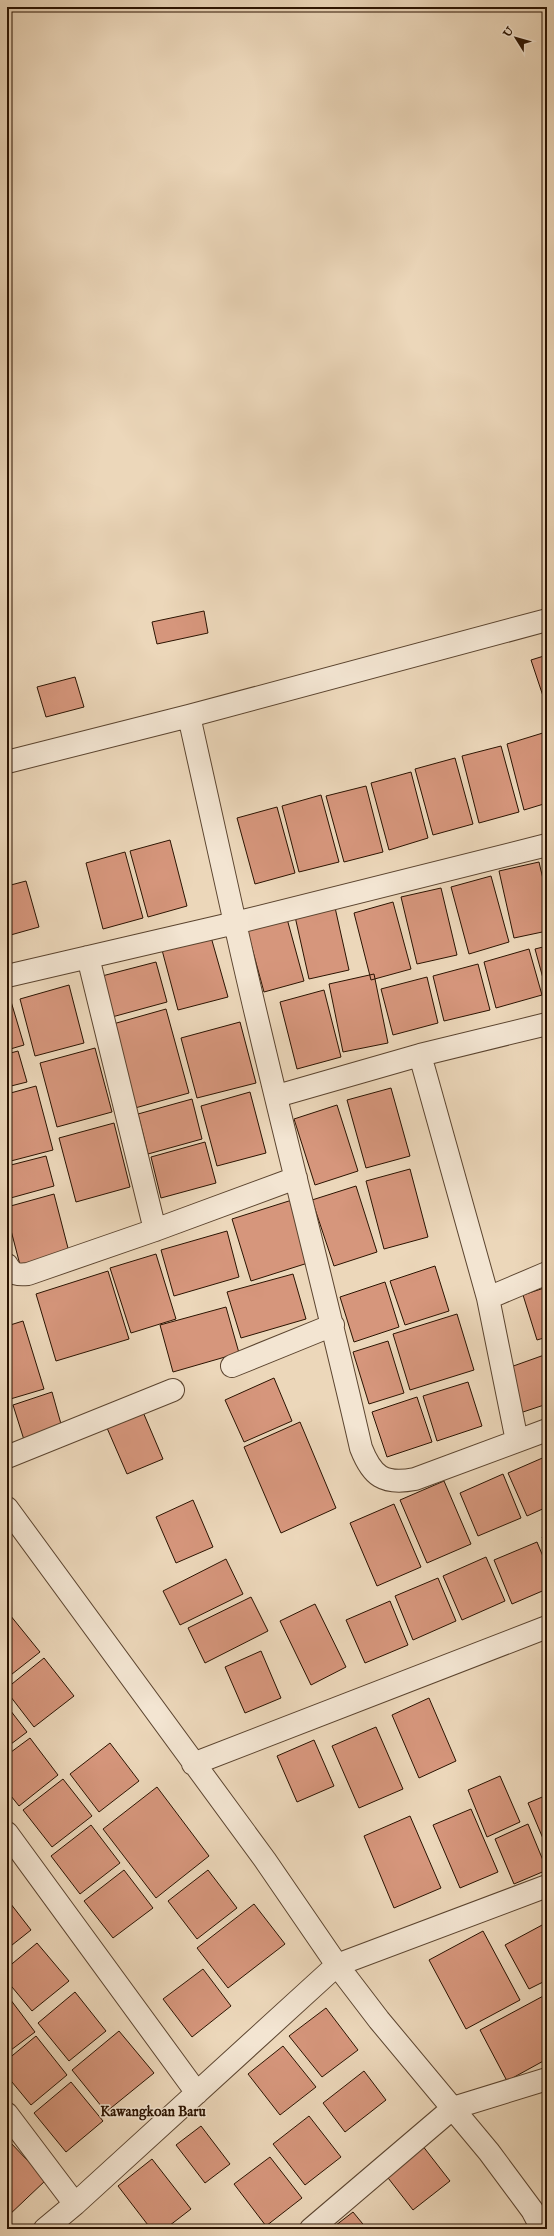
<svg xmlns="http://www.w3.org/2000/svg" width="554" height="2236" viewBox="0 0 554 2236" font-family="'IM FELL English',serif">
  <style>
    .building { fill: #d6967c; stroke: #2b1301 }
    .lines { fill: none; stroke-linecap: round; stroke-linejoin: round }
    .street-casing { stroke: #5b442f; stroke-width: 24 }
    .street { stroke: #f3e5d2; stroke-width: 22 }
    .labels { text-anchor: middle; stroke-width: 3; stroke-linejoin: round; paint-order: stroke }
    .quarter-label { font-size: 14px; font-weight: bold; fill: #2b1301; stroke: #f3e5d2 }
  </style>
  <rect width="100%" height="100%" fill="#ecd7ba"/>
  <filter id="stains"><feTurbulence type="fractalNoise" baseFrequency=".005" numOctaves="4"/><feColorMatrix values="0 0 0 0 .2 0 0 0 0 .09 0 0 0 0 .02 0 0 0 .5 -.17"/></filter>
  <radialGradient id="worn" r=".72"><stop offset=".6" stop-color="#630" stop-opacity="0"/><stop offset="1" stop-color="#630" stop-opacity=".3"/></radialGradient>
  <!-- building -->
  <path class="building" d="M204,611L208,633L157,644L152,622Z
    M547,655V708L531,660Z
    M75,677L84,707L46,717L37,687Z
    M7,725L11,738L7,740Z
    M546,732L547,803L524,810L507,744Z
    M501,746L519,812L479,823L462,756Z
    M455,758L473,824L433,835L415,769Z
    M411,772L428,838L389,850L371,783Z
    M366,786L383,852L344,862L326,796Z
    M321,795L339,862L299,872L282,806Z
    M277,807L295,873L255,884L237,818Z
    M170,840L187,906L148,917L130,851Z
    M125,852L143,918L103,929L86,863Z
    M539,862L547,896V931L514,938L499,871Z
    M491,876L509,942L469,954L451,887Z
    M26,881L39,927L7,936V886Z
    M441,888L457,955L417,964L401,897Z
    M393,902L411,969L371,980L354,913Z
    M334,903L349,970L309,979L294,912Z
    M286,915L304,981L264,992L246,926Z
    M211,937L228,997L178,1010L162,950Z
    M547,946V993L535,949Z
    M529,949L542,995L496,1008L484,962Z
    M156,962L167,1002L112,1017L102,976Z
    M478,964L490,1010L444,1021L433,976Z
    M374,974L388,1043L343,1052L329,984Z
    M427,977L438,1023L393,1035L381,989Z
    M69,985L84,1043L35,1056L20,999Z
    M7,988L24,1045L7,1050Z
    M324,990L341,1057L297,1069L280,1002Z
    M166,1009L189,1093L135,1108L113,1024Z
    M240,1022L256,1083L197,1098L181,1038Z
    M95,1048L112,1112L57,1127L40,1063Z
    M18,1051L27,1082L7,1087V1054Z
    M36,1086L53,1150L7,1162V1094Z
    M391,1088L410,1156L366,1168L347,1100Z
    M250,1092L266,1153L217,1166L201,1106Z
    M192,1099L202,1139L148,1154L138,1114Z
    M337,1105L358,1171L315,1185L294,1119Z
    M114,1123L130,1187L76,1202L59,1138Z
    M205,1142L216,1183L161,1198L151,1157Z
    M46,1156L54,1186L7,1199V1166Z
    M410,1169L428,1237L384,1249L366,1181Z
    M356,1186L377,1252L334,1266L312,1200Z
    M54,1194L69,1252L20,1265L7,1215V1207Z
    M292,1200L311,1262L251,1281L232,1219Z
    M227,1231L239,1277L174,1296L161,1250Z
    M156,1254L176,1319L131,1333L110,1268Z
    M435,1266L449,1311L405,1325L390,1281Z
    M108,1271L129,1339L56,1361L36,1294Z
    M293,1274L306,1319L241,1338L227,1292Z
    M385,1282L399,1327L354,1342L340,1297Z
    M547,1287V1337L537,1340L523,1295Z
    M226,1307L239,1353L173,1372L160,1325Z
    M457,1314L474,1370L410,1390L393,1334Z
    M23,1321L44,1389L7,1400V1326Z
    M388,1341L404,1393L369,1404L353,1352Z
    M547,1354V1404L520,1413L505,1369Z
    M274,1378L292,1421L244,1442L225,1400Z
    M468,1382L482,1426L437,1441L423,1396Z
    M52,1392L63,1431L25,1443L13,1405Z
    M417,1397L432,1442L387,1457L372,1412Z
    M143,1412L163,1459L127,1474L107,1428Z
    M300,1422L336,1508L281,1533L244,1447Z
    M547,1456V1507L527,1516L508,1473Z
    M503,1474L521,1518L478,1536L460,1493Z
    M444,1481L471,1544L427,1563L400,1500Z
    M193,1500L213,1547L176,1563L156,1517Z
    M394,1504L421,1567L377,1586L350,1523Z
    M547,1535V1549L542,1537Z
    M537,1542L547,1566V1589L512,1604L494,1560Z
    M486,1557L505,1601L462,1620L443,1576Z
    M226,1559L243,1594L180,1625L163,1591Z
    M438,1578L456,1621L413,1640L395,1596Z
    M251,1597L268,1631L205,1663L188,1628Z
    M390,1601L408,1645L365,1663L346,1620Z
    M315,1604L346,1667L311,1685L280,1621Z
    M10,1615L40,1652L7,1678V1618Z
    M261,1651L281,1698L245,1713L225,1667Z
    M44,1658L74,1696L34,1727L7,1692V1688Z
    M429,1698L456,1761L419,1778L392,1715Z
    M7,1706L27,1732L7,1747Z
    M376,1727L403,1789L359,1808L332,1746Z
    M30,1738L58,1775L19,1806L7,1791V1755Z
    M314,1740L334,1786L297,1802L277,1756Z
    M110,1743L139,1781L99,1812L70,1774Z
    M500,1776L520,1822L487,1837L468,1790Z
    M63,1779L92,1816L52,1847L23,1810Z
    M157,1787L209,1856L156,1898L103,1829Z
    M547,1795V1848L528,1803Z
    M471,1809L498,1872L460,1888L433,1825Z
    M410,1816L441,1888L394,1908L364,1836Z
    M528,1824L547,1870L514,1884L495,1839Z
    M91,1825L120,1863L80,1894L51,1856Z
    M124,1870L153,1908L113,1938L84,1901Z
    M208,1870L237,1908L197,1939L168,1901Z
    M7,1899L31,1930L7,1949Z
    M254,1904L285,1944L228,1988L197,1948Z
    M544,1924L547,1930V1980L529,1989L505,1945Z
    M483,1931L520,2000L466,2029L429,1960Z
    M37,1943L69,1981L32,2011L7,1981V1968Z
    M203,1969L231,2006L192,2037L163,1999Z
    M75,1992L106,2031L69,2061L38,2023Z
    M547,1994V2059L507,2081L480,2030Z
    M7,1995L35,2032L7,2053Z
    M326,2008L358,2050L322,2077L289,2036Z
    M119,2031L154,2073L106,2112L72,2070Z
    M36,2036L67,2075L31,2105L7,2076V2060Z
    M283,2046L316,2087L280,2115L248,2074Z
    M364,2071L386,2100L345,2132L323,2103Z
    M71,2082L103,2121L66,2152L34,2113Z
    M309,2116L341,2157L305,2185L273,2144Z
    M201,2126L230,2164L205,2183L176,2145Z
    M10,2142L46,2180L7,2217V2145Z
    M422,2145L450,2181L413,2210L385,2174Z
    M270,2157L302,2198L266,2226L234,2184Z
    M152,2159L191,2209L165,2229H151L118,2186Z
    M353,2212L367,2229H331Z"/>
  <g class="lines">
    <defs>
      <path id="street" d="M189,716L235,923L547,845
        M7,762L189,716L547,620
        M88,957L155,1230
        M7,976L235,923C274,1099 321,1273 361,1448C372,1476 383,1485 415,1479L547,1430
        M420,1055L488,1298
        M277,1096L420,1055L547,1024
        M7,1265C12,1275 19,1275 28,1274L155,1230L296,1178
        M232,1366L333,1325
        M517,1441L488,1298L547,1273
        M7,1457L173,1390
        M7,1508L265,1860L337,1965L379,2020L489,2152L532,2210L542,2229
        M193,1764L547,1627
        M7,1833L197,2093
        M7,2114L75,2204
        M45,2229L75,2204L337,1965L547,1886
        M311,2229L453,2108L547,2079"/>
    </defs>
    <!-- street casing -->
    <use href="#street" class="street-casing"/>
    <!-- street -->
    <use href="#street" class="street"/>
  </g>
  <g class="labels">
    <!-- quarter labels -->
    <g class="quarter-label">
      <text x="153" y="2116">Kawangkoan Baru</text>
    </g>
  </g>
  <!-- margin -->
  <rect width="554" height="2236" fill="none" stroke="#ecd7ba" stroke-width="24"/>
  <rect x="8" y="8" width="538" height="2220" fill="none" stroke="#2b1301" stroke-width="2"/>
  <rect x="12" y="12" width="530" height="2212" fill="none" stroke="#2b1301"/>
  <!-- north arrow -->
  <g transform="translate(516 38) rotate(307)" stroke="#f3e5d2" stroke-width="3" paint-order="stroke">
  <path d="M0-3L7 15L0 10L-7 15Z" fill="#2b1301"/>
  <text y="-6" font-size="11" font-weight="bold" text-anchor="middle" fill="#2b1301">U</text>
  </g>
  <rect width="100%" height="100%" filter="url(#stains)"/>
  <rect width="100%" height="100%" fill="url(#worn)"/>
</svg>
